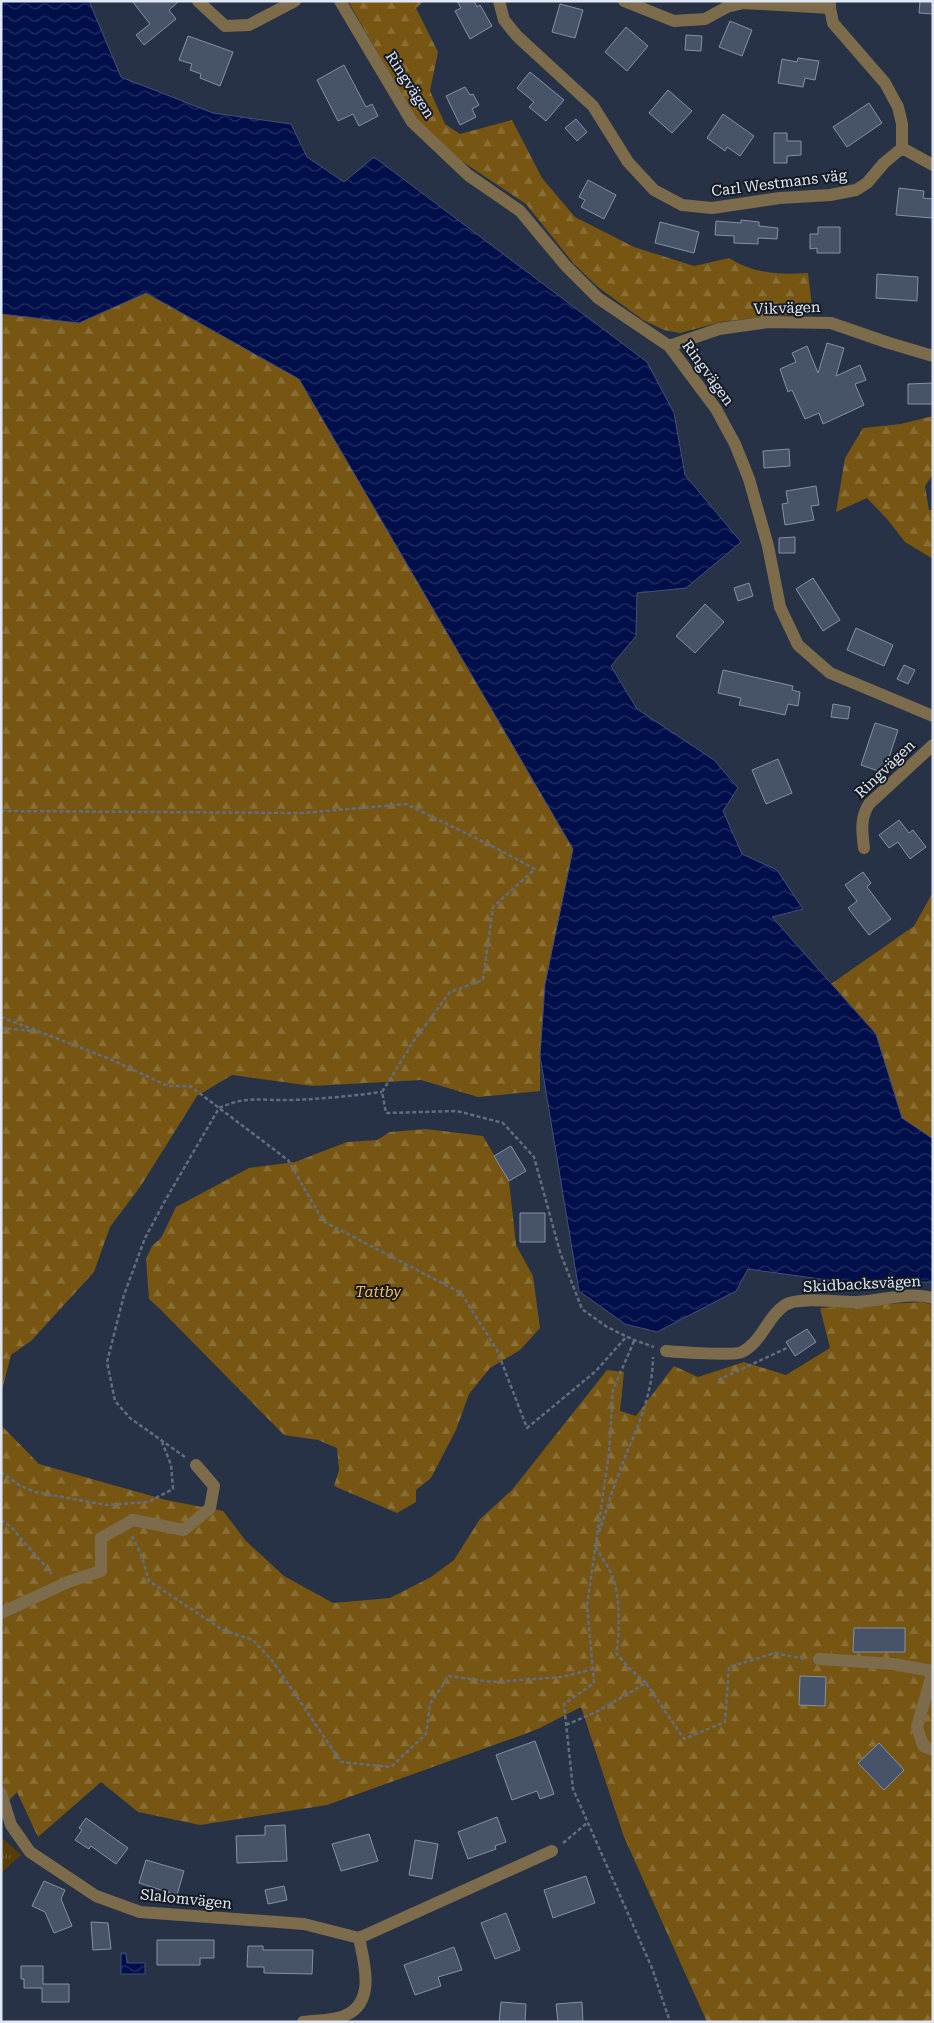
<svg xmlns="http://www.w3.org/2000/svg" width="934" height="2023" viewBox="0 0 934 2023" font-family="'Roboto Serif',serif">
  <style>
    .grass { fill: url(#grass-tufts) }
    .forest { fill: url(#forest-firs) }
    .water { fill: url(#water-waves); stroke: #434f7d }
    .building { fill: #475369; stroke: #8391a8 }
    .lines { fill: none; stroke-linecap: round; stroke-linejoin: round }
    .path { stroke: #636d7f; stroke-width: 2.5; stroke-dasharray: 4 2.5; stroke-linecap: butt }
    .minor { stroke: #7d6c4c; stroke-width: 12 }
    .labels { text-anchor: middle; stroke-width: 4; stroke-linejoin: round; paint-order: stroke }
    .street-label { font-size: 15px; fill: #e0e8f5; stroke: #151a23 }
    .park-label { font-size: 15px; font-style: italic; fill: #f7be4d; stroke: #151a23 }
  </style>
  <defs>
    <pattern id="grass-tufts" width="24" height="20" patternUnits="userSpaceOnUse" patternTransform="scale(1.25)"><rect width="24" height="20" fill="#573e06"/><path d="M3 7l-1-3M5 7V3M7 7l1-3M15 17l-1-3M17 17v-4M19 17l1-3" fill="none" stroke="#6f5a2b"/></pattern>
    <pattern id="forest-firs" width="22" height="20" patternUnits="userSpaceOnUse" patternTransform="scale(1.25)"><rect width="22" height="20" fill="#765612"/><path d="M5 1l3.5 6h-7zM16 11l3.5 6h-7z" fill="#896e35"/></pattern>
    <pattern id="water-waves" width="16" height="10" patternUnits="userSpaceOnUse" patternTransform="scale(1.25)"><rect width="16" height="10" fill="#000e4a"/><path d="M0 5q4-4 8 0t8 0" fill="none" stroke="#253165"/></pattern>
  </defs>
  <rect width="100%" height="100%" fill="#273246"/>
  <!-- grass -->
  <path class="grass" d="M1,1837L21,1855L1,1873Z"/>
  <!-- forest -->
  <path class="forest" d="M348,1H424L416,8L438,52L430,91L445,124L460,134L512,120L542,178L575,217L634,247L694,266L729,258C755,274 778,275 808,273L813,314L769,316L721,322L680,333L664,330L643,320L598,287L574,264L526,204L460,160L416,119Z
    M146,293L299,379L573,849L545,984L540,1056V1091L478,1097L421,1080L312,1086L232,1075L197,1096L140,1187L110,1227L94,1272L31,1341L11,1355L1,1394V314L79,323Z
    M933,416V474L925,486L929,510H933V559L905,542L887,519L867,498L836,512L845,458L863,428L901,424Z
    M933,892V1139L902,1118L876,1034L831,984L914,926Z
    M426,1129L483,1136L509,1181L516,1245L533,1276L540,1328L520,1350L490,1368L469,1394L456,1430L431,1478L416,1490V1502L397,1513L334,1486L339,1470L337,1448L318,1440L284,1435L160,1309L149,1299L146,1259L152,1246L161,1238L176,1207L249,1168L295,1162L347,1142L377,1140L390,1132Z
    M922,1302L933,1305V2022H707L624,1837L581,1707L540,1728L522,1735L327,1805L200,1825L138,1812L101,1782L38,1837L17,1792L1,1809V1425L39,1464L166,1500L223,1511L246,1541L284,1576L333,1603L390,1598L431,1577L454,1560L480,1519L512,1490L607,1370L624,1372L620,1411L636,1416L674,1366L698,1377L744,1362L786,1375L830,1348L820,1308Z"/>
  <!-- water -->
  <path class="water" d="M1,1H89L121,77L213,113L291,124L307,157L344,182L374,157L647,362L674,413L685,475L741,542L686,588L637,593L636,636L611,666L637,709L714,760L738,788L723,811L742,854L777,870L803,909L772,917L876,1034L902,1118L933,1139V1282L849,1283L748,1269L736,1291L657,1332L625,1324L579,1291L540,1056L545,984L573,849L299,379L146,293L79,323L1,314Z
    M121,1953H126L127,1963H145V1974H121Z"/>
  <!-- building -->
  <path class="building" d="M132,1H179L169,10L176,19L144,45L136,35L150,24Z
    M457,1H474L477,7L480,5L492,26L470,39L455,11L461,8Z
    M920,1H933V14L919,13Z
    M560,4L583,10L575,38L552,32Z
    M730,21L752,30L742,56L719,47Z
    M626,27L648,46L627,71L605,52Z
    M686,35L702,36L701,51L685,50Z
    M188,36L233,52L220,86L200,78L201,74L190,70L192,64L179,60Z
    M798,58L819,61L815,80L805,78L803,87L778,83L782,59L797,62Z
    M344,65L366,107L372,104L378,116L359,126L353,114L338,121L317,80Z
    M530,72L564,100L546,121L529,107L534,102L517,88Z
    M465,87L470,95L473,94L479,105L472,109L476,117L460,125L446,96Z
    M668,90L692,111L672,133L649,113Z
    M869,103L882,123L847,147L833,127Z
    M723,114L754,136L740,156L727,147L725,151L707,138Z
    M576,119L587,132L577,141L565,128Z
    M774,133H787V141H801V155L787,156V163H774Z
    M588,180L616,195L604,219L581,207L585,200L579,197Z
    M899,188L924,191L923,198L933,199L932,218L896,215Z
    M741,220L759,222V226L778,228L777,239L758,238V244L734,243V236L715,235L716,221L741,223Z
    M660,222L699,232L694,253L655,243Z
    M818,227H840V253H817V248L810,249V234H818Z
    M877,274L918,277L917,301L876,298Z
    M827,343L844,348L836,376L860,365L866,380L855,384L864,405L823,424L819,413L805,419L792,390L788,392L780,369L796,362L792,353L807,346L818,373Z
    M933,383V404H908V384Z
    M789,449L790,466L764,468L763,451Z
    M816,486L819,505L811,506L814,520L785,525L782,504L788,503L786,491Z
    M795,537V553H779V538Z
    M813,578L840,620L823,631L796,589Z
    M749,583L753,596L738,601L734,588Z
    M705,604L724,622L695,653L676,636Z
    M856,628L893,645L884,666L847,650Z
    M904,665L915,670L908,684L897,679Z
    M723,670L793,686L792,690L800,692L798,706L788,704L785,715L739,705L741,698L718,693Z
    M833,704L850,707L848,719L831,717Z
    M875,723L898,730L884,773L861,765Z
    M778,759L792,793L766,804L752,770Z
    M899,820L909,833L913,830L926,847L910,859L898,842L889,848L879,835Z
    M863,872L871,883L867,887L891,919L869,935L848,908L857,901L845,885Z
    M511,1146L526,1171L509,1181L494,1156Z
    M520,1213H545V1242H520Z
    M807,1329L816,1342L795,1356L786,1342Z
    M854,1628H905V1652H853Z
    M800,1676L826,1677L825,1706L799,1705Z
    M535,1741L554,1794L540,1799L537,1791L512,1800L496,1755Z
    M879,1743L904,1770L884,1790L858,1763Z
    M497,1817L506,1842L495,1846L496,1849L468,1859L458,1832Z
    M86,1818L128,1848L116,1864L91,1846L89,1849L75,1840L82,1830L79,1828Z
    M285,1825L287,1861L237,1863L236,1836L265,1835V1826Z
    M369,1834L378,1861L341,1871L332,1844Z
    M415,1840L438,1844L432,1879L409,1875Z
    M146,1860L184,1871L177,1895L139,1883Z
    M586,1876L595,1903L553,1918L544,1890Z
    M44,1881L65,1890L61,1899L72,1926L54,1933L45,1912L32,1906Z
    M284,1886L287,1900L268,1904L265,1890Z
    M506,1913L520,1950L495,1959L481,1923Z
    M91,1922L108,1923L111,1949L93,1950Z
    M157,1940H214V1958H200V1965H157Z
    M248,1946H263V1950H313L312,1974L264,1973V1967H247Z
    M454,1947L462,1970L438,1977L441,1986L415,1995L404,1965Z
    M21,1966H43V1984H69V2002H42V1988H24V1979H21Z
    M501,2002L526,2004L525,2022H499Z
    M582,2002L583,2022H558L556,2004Z"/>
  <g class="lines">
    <!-- path -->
    <path class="path" d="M1,811L303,813L406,804L496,848L535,869L493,907L483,980L450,992L413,1042L382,1092L386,1113L457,1111L503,1123L534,1157L560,1252L582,1309L607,1327L634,1340L654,1347
      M1,1017L110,1059L168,1086H190L288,1160L323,1221L461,1293L497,1350L527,1428L596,1371L626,1337
      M1,1028L32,1031
      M634,1341L613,1390L609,1453L587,1605L594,1683L564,1704L573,1789L652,1968L670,2022
      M718,1380L787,1348
      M185,1457L130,1418L115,1401L107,1362L124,1295L145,1238L166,1199L219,1108C248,1095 261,1101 291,1100C321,1099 352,1096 382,1092
      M1,1472L19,1485L35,1492L106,1505L148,1502L173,1489L171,1465L162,1442
      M1,1520L11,1527L52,1574
      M599,1532C606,1512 612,1491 620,1470C634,1434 653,1397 653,1357
      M132,1536L142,1557L149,1581L223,1630L253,1640L274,1663L341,1762L391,1767L426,1734L430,1704L449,1676L492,1682L562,1677L593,1669
      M596,1547C601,1557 609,1567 613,1578C620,1595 620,1635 616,1653L629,1668L646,1683
      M566,1725L598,1711L646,1683L684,1739L725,1722L729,1667L775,1653L805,1659
      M563,1843L587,1823"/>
    <!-- minor -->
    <path class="minor" d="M198,1L225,26L249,25L295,1
      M340,1L412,122L468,175L520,211L566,266L598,298L669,346L716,409L735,444L749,479L768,546L780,607L798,645L830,673L933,716
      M499,1L504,20L517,36L593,106L628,162L654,190L682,205L712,208L780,198L830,195L856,190L867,183L884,163L902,148
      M624,1L674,21L705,19L727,7L743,3L830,8
      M830,1V8L833,23L885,83L898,107L902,124V148L933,165
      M669,346L719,329L768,322L831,323L889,343L933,356
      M864,848C862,832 860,818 869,804L933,745
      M666,1351C677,1352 735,1356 742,1352C762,1342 767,1317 785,1305C799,1296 841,1303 857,1302C883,1301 907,1291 933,1298
      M1,1613L68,1582L101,1571V1538L133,1520L184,1530L210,1508L214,1486L196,1465
      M819,1659L893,1664L932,1671
      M933,1671L917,1727L923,1746L933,1750
      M1,1793L11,1825L30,1852L96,1896L140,1912L304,1924L359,1938L552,1851
      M303,2022C316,2020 334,2021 346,2015C376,2002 364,1962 359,1938"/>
  </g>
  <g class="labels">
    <!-- street labels -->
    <g class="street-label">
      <text transform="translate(410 85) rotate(57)" y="5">Ringvägen</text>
      <text transform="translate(779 183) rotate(-7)" y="5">Carl Westmans väg</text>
      <text transform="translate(787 308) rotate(-2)" y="5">Vikvägen</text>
      <text transform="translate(708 373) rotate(54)" y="5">Ringvägen</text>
      <text transform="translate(885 769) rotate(-44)" y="5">Ringvägen</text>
      <text transform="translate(862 1284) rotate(-3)" y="5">Skidbacksvägen</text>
      <text transform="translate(186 1899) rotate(6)" y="5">Slalomvägen</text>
    </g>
    <!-- park labels -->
    <g class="park-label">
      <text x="378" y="1297">Tattby</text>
    </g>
  </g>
  <!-- border -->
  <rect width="934" height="2023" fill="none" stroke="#e0e8f5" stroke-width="5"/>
</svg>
